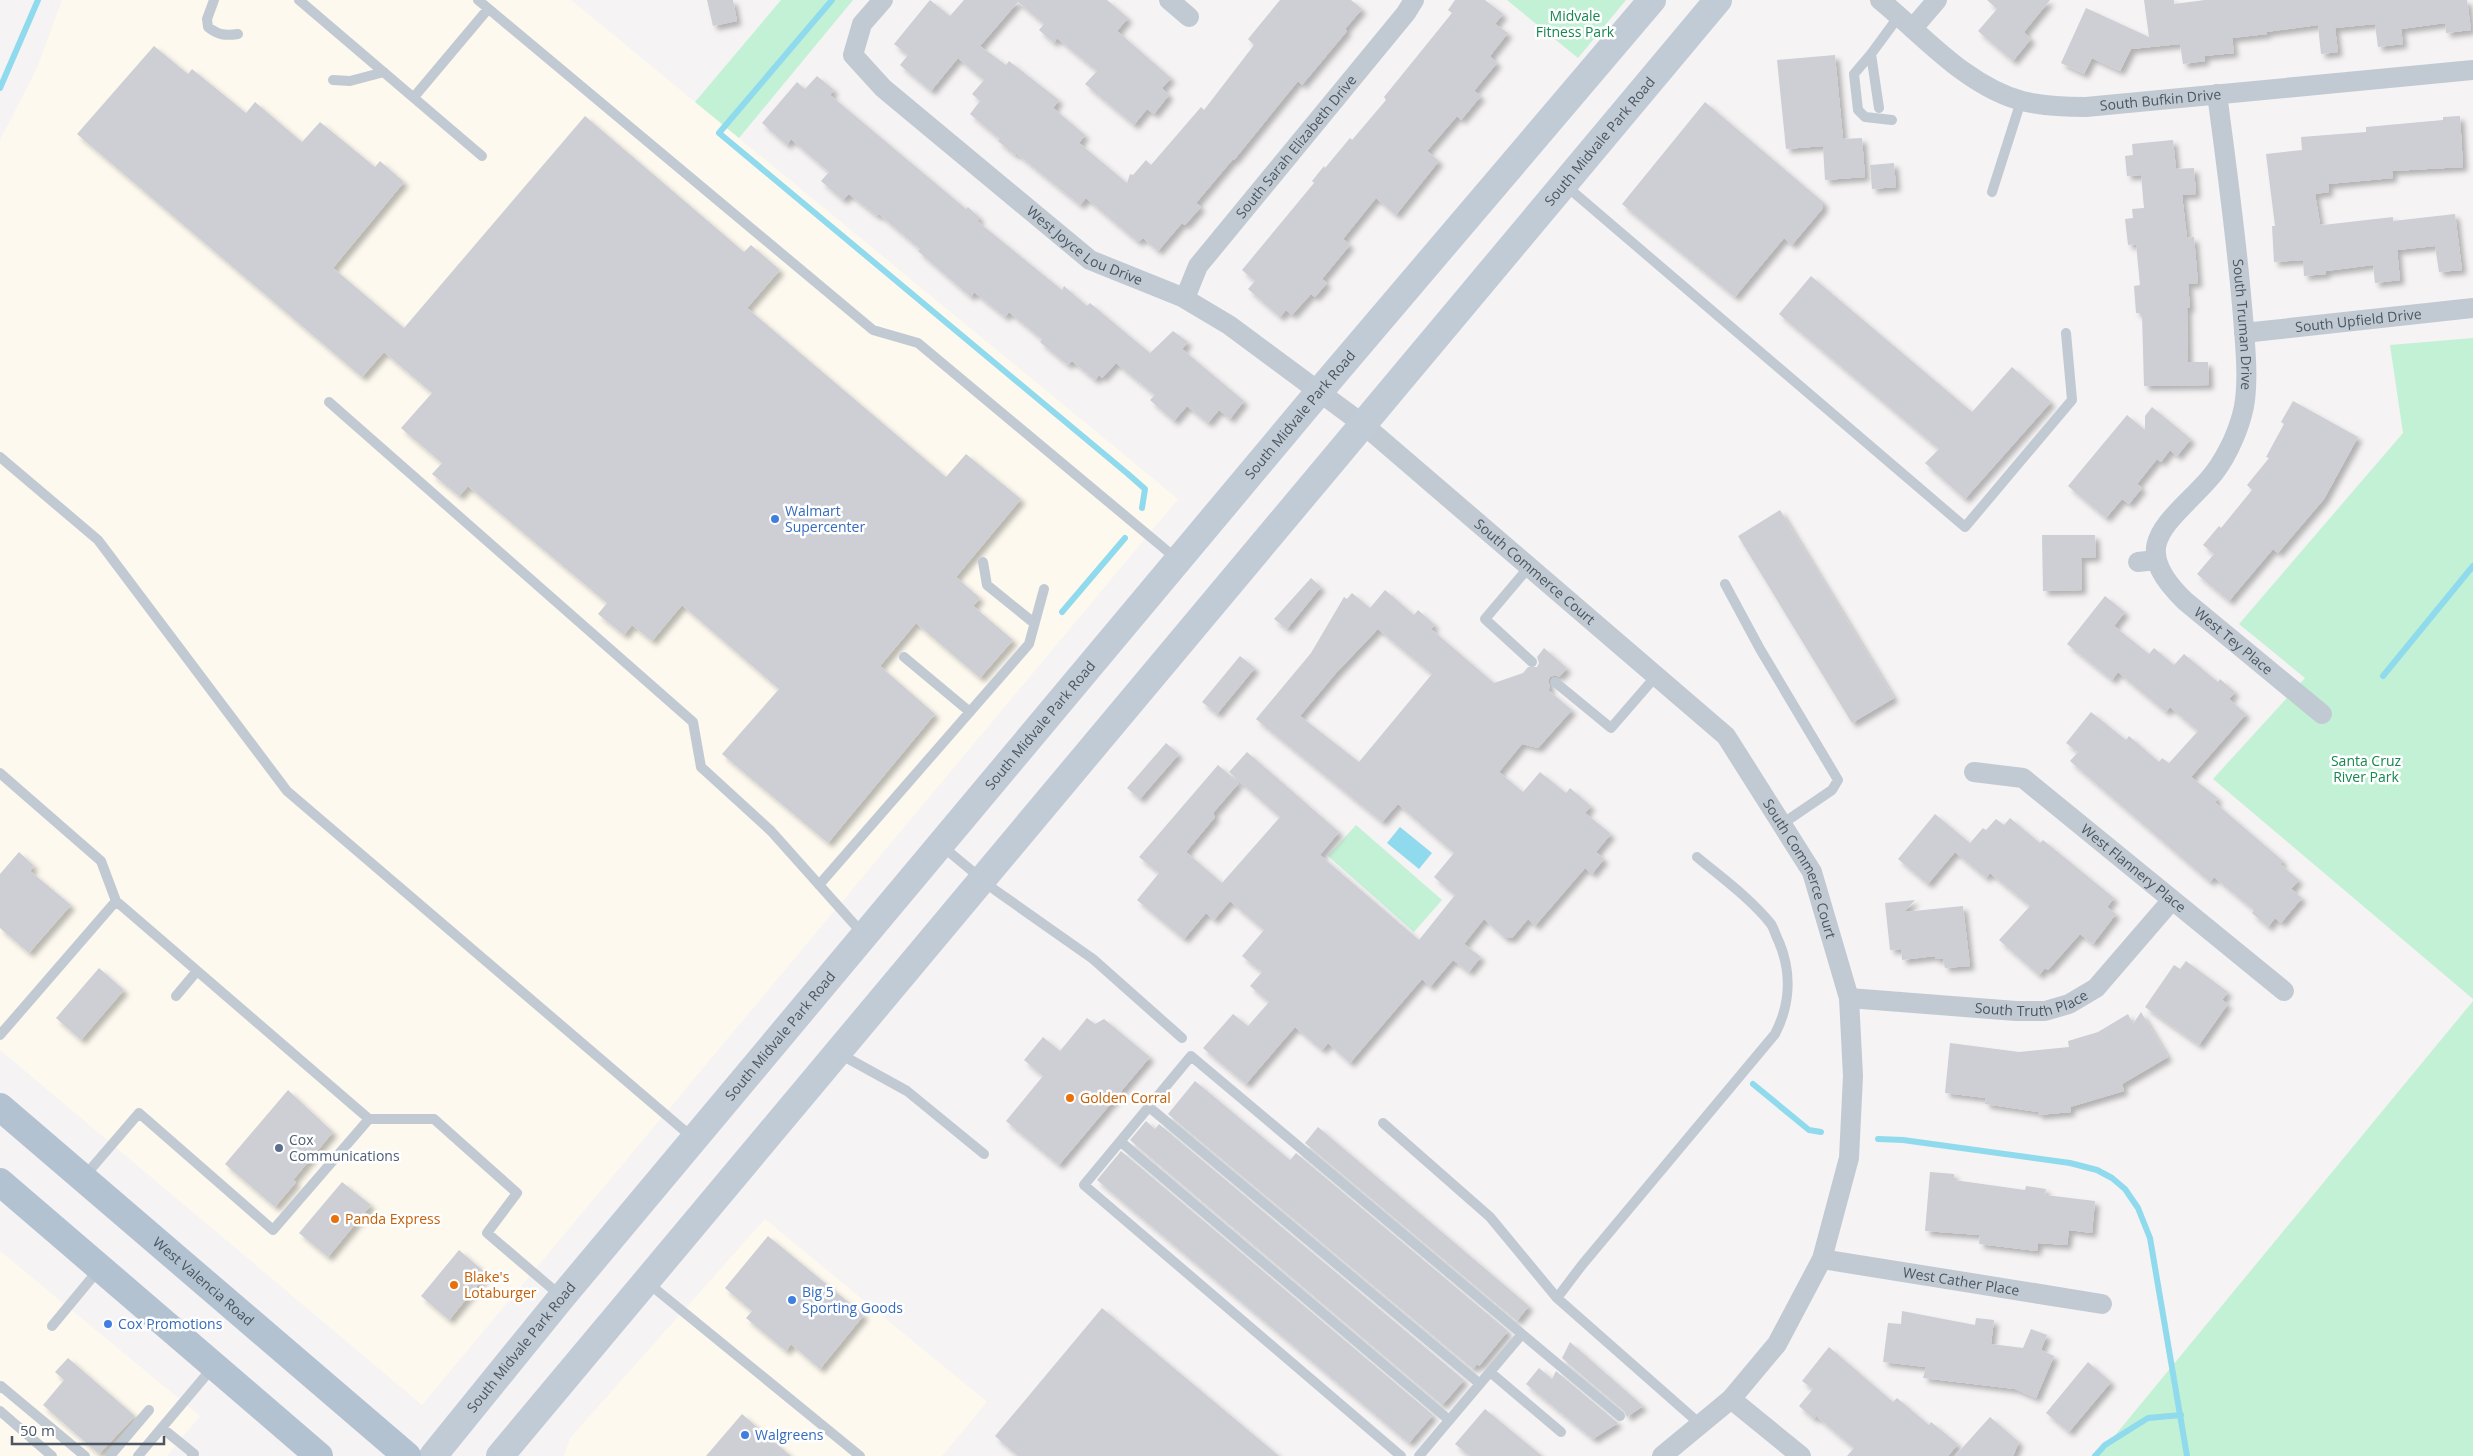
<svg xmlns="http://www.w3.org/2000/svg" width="2473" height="1456" viewBox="0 0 2473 1456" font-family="'Open Sans',sans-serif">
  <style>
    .commercial { fill: #fdf9ef }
    .green { fill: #c3f1d5 }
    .water { fill: #90daee }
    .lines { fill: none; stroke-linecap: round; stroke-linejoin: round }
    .stream { stroke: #90daee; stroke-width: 6 }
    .building { fill: #cdcfd5; fill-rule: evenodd; filter: url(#shadow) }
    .lane { stroke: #c1cad2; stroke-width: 10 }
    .street { stroke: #c1cad2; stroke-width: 20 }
    .secondary { stroke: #c1cbd6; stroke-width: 28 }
    .primary { stroke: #b3c2d1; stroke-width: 28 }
    .shop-dot { fill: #3f7fe0; stroke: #fff; stroke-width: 2 }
    .food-dot { fill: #e8710a; stroke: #fff; stroke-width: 2 }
    .service-dot { fill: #5c6f8a; stroke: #fff; stroke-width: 2 }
    .labels { text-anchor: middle; stroke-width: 5; stroke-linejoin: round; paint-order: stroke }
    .park-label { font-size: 14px; fill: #17864f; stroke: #fff }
    .street-label { font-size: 14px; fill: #4a5661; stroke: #fff }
    .shop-label { font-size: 14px; fill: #366cbe; stroke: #fff; text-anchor: start }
    .food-label { font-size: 14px; fill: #c56008; stroke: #fff; text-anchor: start }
    .service-label { font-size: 14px; fill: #4e5e75; stroke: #fff; text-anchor: start }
  </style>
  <defs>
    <filter id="shadow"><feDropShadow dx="4.5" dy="4.5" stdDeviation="2.5" flood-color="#0004"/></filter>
  </defs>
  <rect width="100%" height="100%" fill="#f5f3f3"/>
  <!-- commercial -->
  <path class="commercial" d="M62,0H571L1178,499L422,1405L0,1050V140L37,68Z
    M765,1219L987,1402L942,1456H564L570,1438Z
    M0,1251L200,1416L167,1456H0Z"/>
  <!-- green -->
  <path class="green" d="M781,0H853L739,138L695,102Z
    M1507,0H1626L1578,58Z
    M2473,338V999L2213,779L2305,678L2239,624L2403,433L2390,345Z
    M1356,825L1442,900L1414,932L1328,856Z
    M2473,1001V1456H2098Z"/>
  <!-- water -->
  <path class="water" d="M1400,827L1432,853L1419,869L1387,843Z"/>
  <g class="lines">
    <!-- stream -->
    <path class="stream" d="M832,0L719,133L1128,474L1145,489L1142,508
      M0,88L38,0
      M1062,612L1125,538
      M2383,676L2473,566
      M1753,1084L1809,1130L1821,1132
      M1878,1139L1903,1140L2070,1163L2097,1170L2112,1178L2125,1189L2138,1208L2150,1238L2187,1456
      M2095,1456L2105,1445L2148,1418L2181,1415"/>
  </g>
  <!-- building -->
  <path class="building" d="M707,0H733L737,21L713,26Z
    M930,0L950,16L964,0H1107L1128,18L1117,31L1171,78L1162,88L1169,95L1154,114L1147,109L1134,125L1085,84L1097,71L1057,38L1054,43L1039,30L1044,24L1018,2L980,46L1006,65L1009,61L1059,100L1053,108L1085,135L1079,143L1127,183L1130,174L1133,175L1146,160L1151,165L1201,107L1204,110L1254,45L1248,39L1280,0H1351L1362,9L1345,29L1347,31L1302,85L1298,81L1234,160L1233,159L1196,203L1201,207L1185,225L1182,223L1158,251L1143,238L1138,242L1086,198L1080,205L1016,153L1015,155L998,141L1000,139L970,114L980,101L972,94L984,80L958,58L931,91L900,65L908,55L894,44Z
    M1455,0H1485L1503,14L1495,24L1508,33L1490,56L1497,63L1474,91L1481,96L1461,120L1457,116L1427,151L1439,161L1396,215L1376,198L1343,239L1350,245L1322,279L1327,283L1315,297L1311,294L1292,315L1286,310L1280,317L1248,289L1255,281L1242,270L1314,183L1312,181L1324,166L1325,168L1350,138L1352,140L1386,100L1384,97L1452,13L1448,10Z
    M1987,0H2050L2024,32L2031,39L2013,61L1978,31L1997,9Z
    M2144,0H2174V4L2205,0H2467L2471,30L2446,33L2445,23L2401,29L2403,44L2378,47L2375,24L2335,28L2338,52L2321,54L2318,25L2266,32L2267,34L2232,38L2234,53L2204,56L2205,61L2183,64L2180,44L2131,49L2120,71L2092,58L2084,74L2061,63L2086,8L2149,37Z
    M154,46L188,74L192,69L246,113L255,102L302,142L320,122L375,167L380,161L404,182L333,268L404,328L585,116L744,252L751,245L780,270L747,308L946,477L966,454L1021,499L956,577L980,598L973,606L1013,640L980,678L916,623L880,666L935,714L828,843L722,754L779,689L682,605L652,641L632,625L624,635L598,614L607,603L468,486L459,496L432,474L442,463L401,428L432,393L384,352L362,377L77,134Z
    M1835,55L1843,139L1862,138L1865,177L1825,180L1823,146L1786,149L1777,60Z
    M817,76L834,90L830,95L966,209L968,207L980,218L977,221L1062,290L1064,286L1087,306L1090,303L1150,353L1173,331L1188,342L1182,349L1244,401L1230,419L1219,410L1208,423L1187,406L1174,421L1150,400L1155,395L1116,363L1102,378L1099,375L1095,380L1072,361L1068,365L1040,342L1042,339L1009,312L1005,317L974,292L971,297L918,251L920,249L879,214L877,216L849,194L843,200L821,181L829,172L791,139L787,145L762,123L797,82L805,89Z
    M1705,102L1823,202V208L1792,245L1784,238L1735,297L1622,204Z
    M2460,116L2463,167L2392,171L2393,178L2328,184L2329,192L2315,194L2320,224L2323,225L2393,217V221L2455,214L2462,270L2439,272L2435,246L2397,250L2400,280L2375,283L2373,265L2326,271V274L2304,276L2303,260L2274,262L2272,226H2275L2266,154L2302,150L2301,137L2366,132V127L2443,120V117Z
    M2173,140L2176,169L2194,168L2196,194L2182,195L2187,238L2194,237L2198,283L2188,284L2190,308H2187L2188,362H2208L2209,385L2144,386L2142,313H2136L2134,286L2140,285L2136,244L2128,245L2125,219L2133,218L2132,209L2144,208L2141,175L2127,176L2125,156L2133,155L2132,144Z
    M1894,163L1896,187L1872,189L1870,165Z
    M1811,276L1972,412L2012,367L2051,402L1965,499L1925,463L1939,449L1779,314Z
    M2293,401L2358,437L2324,499L2278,553L2273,549L2229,601L2197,574L2214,554L2203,545L2219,526L2221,528L2252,490L2247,485L2269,458L2266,457L2284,424L2281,422Z
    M2152,407L2191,439L2177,456L2170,450L2161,462L2157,459L2137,484L2142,488L2129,504L2122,499L2106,518L2068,486L2127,415L2145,430V416Z
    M1780,510L1894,698L1852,723L1738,536Z
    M2042,535H2095L2096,557L2081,558L2082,590L2043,591Z
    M1311,578L1321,587L1287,629L1274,619Z
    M1385,590L1414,615L1418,610L1435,625L1431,629L1494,683L1523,673L1528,667H1537L1539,663L1537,657L1544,648L1567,668L1559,677L1556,675L1550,677L1548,681L1550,687L1548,690L1572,710L1538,748L1522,744L1499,772L1523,792L1540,772L1566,793L1570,788L1591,806L1585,813L1611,834L1596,852L1604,859L1592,874L1585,868L1535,926L1528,919L1512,938H1505L1484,919L1464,944L1481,957L1469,972L1453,960L1430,987L1422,979L1350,1063L1328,1043L1322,1050L1295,1027L1246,1084L1203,1048L1233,1014L1248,1026L1269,1002L1250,986L1262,972L1242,956L1264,930L1230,901L1214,920L1206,913L1184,939L1137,900L1159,873L1139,857L1218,765L1239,783L1213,813L1215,817L1186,852L1222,883L1280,817L1229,772L1247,752L1339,832L1320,855L1419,940L1455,895L1434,877L1454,853L1398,804L1382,822L1256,719L1311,653L1344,597L1347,599L1352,593L1370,608ZM1378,629L1432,674L1359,762L1300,716L1336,673Z
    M2105,596L2125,612L2114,626L2149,654L2154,648L2174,665L2184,654L2218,682L2220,679L2235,692L2229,699L2246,714L2191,777L2218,798L2215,802L2220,807L2283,861L2280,864L2299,880L2291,889L2302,898L2281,923L2275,918L2268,927L2252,913L2254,910L2214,877L2210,882L2070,761L2078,752L2066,743L2091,712L2126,740L2129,736L2159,762L2162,758L2169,763L2198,731L2170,707L2166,712L2118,672L2112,680L2067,644Z
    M1240,656L1255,668L1217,714L1202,702Z
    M1166,743L1179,754L1140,799L1127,788Z
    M1935,814L1970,843L1983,828L1986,830L1996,819L2004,825L2010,818L2040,843L2043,840L2114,898L2107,907L2116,914L2093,944L2080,934L2048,970L2045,968L2039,975L1999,940L2030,906L1990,873L1986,878L1955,852L1928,884L1898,859Z
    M19,852L34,866L30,871L71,905L29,953L0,928V874Z
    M1915,900L1904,912L1963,906L1970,966L1945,968L1943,959H1935V956L1902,960L1901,949L1890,950L1885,903Z
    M2186,961L2228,992L2222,1000L2228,1004L2199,1045L2145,1007L2174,965L2180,969Z
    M99,968L124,990L81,1040L56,1018Z
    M2141,1012L2168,1057L2122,1084L2124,1091L2070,1107L2071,1112L2038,1115V1112L1985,1104L1986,1098L1945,1093L1950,1043L2019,1052L2069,1047L2068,1041L2098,1032L2128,1014L2133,1024Z
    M1087,1018L1095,1024L1104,1019L1150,1057L1059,1165L1006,1121L1043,1076L1024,1060L1043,1037L1060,1051Z
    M1195,1081L1290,1160L1296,1153L1508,1331L1479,1366L1477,1364L1473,1369L1168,1114Z
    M288,1090L333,1132L293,1180L296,1182L275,1207L225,1164Z
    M1146,1121L1155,1129L1159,1124L1464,1380L1446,1401L1442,1405L1130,1140Z
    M1318,1127L1529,1306L1517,1321L1305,1143Z
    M1121,1151L1433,1415L1409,1443L1097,1180Z
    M1930,1172L1954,1174V1180L2025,1190L2026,1186L2046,1189L2045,1195L2095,1201L2092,1233L2069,1230L2067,1245L2038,1243L2037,1251L1979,1244L1980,1235L1925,1231Z
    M342,1182L371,1205L328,1257L299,1233Z
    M768,1236L864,1315L820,1369L791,1344L786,1351L746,1318L752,1311L725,1288Z
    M459,1250L487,1274L449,1320L421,1296Z
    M1102,1308L1279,1456H1018L995,1436Z
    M1902,1311L1975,1325L1976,1318L1994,1320L1991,1344L2023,1348L2031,1329L2047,1335L2041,1350L2054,1356L2036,1398L2015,1389L1923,1378L1926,1367L1883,1362L1888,1323L1901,1324Z
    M1570,1342L1643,1406L1627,1417L1624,1411L1562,1358Z
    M1829,1347L1893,1402L1897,1398L1929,1425L1931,1422L1958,1444L1948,1456H1847L1854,1448L1816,1416L1814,1419L1799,1406L1813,1389L1802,1381Z
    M68,1358L135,1416L99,1454L43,1405L64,1380L55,1372Z
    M2088,1362L2111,1382L2069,1432L2046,1413Z
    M1539,1368L1552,1379L1556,1371L1618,1423L1593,1439L1526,1384Z
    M1485,1409L1542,1456H1470L1455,1444Z
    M742,1414L791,1456H706Z
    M1990,1417L2019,1442L2013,1456H1955Z"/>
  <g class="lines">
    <!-- lane -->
    <path class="lane" d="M214,0L207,19L208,27C218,35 225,36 238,34
      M299,0L482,156
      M478,0L873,330L918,343L1178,560
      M1871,54L1854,74L1858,110L1865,117L1892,120
      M333,80L350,81L384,72
      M414,97L488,9
      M1879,108L1871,54L1899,16
      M1565,185L1965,527L2072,400L2066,333
      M1992,192L2021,101
      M329,402L693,722L701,767L771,831L863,934
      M0,457L98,540L287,791L693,1138
      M983,562L987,585L1034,623
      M1529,567L1485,619L1532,662
      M1725,584L1760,649L1838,780L1832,790L1782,824
      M904,657L970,712
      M1555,682L1611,728L1656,676
      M0,773L101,861L116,901L0,1035
      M942,846L995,890L1093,959L1182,1038
      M819,885L1029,644L1044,589
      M116,901L369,1119H434L517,1193L487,1233L562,1297
      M176,996L197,971
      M838,1053L907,1091L984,1154
      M1149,1107L1480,1384
      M1383,1123L1490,1217L1557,1298L1700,1424
      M1121,1142L1449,1420
      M83,1178L139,1113L273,1230L369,1119
      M648,1283L860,1456
      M1557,1298L1582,1265L1775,1034C1790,1005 1792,973 1779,942C1776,936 1774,929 1771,924C1750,898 1722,878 1697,857
      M52,1326L100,1268
      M1522,1334L1620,1416
      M1490,1372L1561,1432
      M0,1388L1,1386L85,1456
      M0,1411L52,1456
      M162,1428L194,1454L192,1456
      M110,1456L149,1410
      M138,1456L213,1367
      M1401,1456L1084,1185L1191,1056L1522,1334L1419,1456"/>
    <!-- street -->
    <g class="street">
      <path id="s1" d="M883,0L862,24L853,55L883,88L1090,260L1182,297L1229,325L1364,425L1726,736L1812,872L1849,998L1853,1076L1849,1158L1822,1259L1777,1344L1731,1399L1662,1456"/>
      <path d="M1169,0L1189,17"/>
      <path id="s2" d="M1880,0C1923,35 1966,86 2022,101C2043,106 2064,107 2086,107L2473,70"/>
      <path d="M1913,28L1937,0"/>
      <path id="s3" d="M2217,94C2227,169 2237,242 2243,317C2245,345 2250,388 2242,415C2236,437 2224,462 2209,479C2168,525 2126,544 2185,601L2322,714"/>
      <path id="s4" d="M1185,298L1198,266L1406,13L1414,0"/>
      <path id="s5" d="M2244,333L2473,308"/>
      <path d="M2138,562L2156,560"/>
      <path id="s6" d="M1974,772L2023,778L2284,991"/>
      <path id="s7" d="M1849,998L2016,1011H2045L2069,1004L2096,988L2171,901"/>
      <path id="s8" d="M1822,1259L2102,1304"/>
      <path d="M1731,1399L1801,1456"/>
    </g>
    <!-- secondary -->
    <g class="secondary">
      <path id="s9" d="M433,1456L562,1297L1318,393L1652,0"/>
      <path id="s10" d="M500,1456L1718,0"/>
    </g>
    <!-- primary -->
    <g class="primary">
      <path id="s11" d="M0,1107L407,1456"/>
      <path d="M0,1182L319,1456"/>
    </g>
  </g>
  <!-- markers -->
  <g class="shop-dot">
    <circle cx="775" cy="519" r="5"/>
    <circle cx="792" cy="1300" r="5"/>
    <circle cx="108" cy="1324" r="5"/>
    <circle cx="745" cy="1435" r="5"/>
  </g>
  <g class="food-dot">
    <circle cx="1070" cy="1098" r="5"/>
    <circle cx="335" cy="1219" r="5"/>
    <circle cx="454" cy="1285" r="5"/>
  </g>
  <circle class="service-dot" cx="279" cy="1148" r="5"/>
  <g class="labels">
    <!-- park labels -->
    <g class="park-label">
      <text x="1575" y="21">Midvale<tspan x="1575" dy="16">Fitness Park</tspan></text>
      <text x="2366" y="766">Santa Cruz<tspan x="2366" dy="16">River Park</tspan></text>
    </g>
    <!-- street labels -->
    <g class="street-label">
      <text dy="5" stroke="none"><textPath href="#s2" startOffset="315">South Bufkin Drive</textPath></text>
      <text dy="5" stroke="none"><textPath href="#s10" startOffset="1714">South Midvale Park Road</textPath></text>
      <text dy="5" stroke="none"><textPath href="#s4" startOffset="189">South Sarah Elizabeth Drive</textPath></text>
      <text dy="5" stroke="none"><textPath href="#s1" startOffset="366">West Joyce Lou Drive</textPath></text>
      <text dy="5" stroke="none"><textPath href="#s5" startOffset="115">South Upfield Drive</textPath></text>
      <text dy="5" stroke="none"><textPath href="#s3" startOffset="232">South Truman Drive</textPath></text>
      <text dy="5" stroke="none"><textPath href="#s9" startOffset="1355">South Midvale Park Road</textPath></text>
      <text dy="5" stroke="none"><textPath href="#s1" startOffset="925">South Commerce Court</textPath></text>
      <text dy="5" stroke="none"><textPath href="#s3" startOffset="609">West Tey Place</textPath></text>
      <text dy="5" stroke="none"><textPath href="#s9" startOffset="950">South Midvale Park Road</textPath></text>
      <text dy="5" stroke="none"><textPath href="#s6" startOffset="192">West Flannery Place</textPath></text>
      <text dy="5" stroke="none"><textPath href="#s1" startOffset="1330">South Commerce Court</textPath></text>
      <text dy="5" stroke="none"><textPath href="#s7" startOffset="184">South Truth Place</textPath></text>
      <text dy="5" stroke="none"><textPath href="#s9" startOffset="545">South Midvale Park Road</textPath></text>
      <text dy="5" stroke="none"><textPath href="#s11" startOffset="268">West Valencia Road</textPath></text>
      <text dy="5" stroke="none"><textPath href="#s8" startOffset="141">West Cather Place</textPath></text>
      <text dy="5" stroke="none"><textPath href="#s9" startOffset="140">South Midvale Park Road</textPath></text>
    </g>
    <!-- shop labels -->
    <g class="shop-label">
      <text x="785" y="516">Walmart<tspan x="785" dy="16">Supercenter</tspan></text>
      <text x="802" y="1297">Big 5<tspan x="802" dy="16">Sporting Goods</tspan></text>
      <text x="118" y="1329">Cox Promotions</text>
      <text x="755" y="1440">Walgreens</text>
    </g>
    <!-- food labels -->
    <g class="food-label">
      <text x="1080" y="1103">Golden Corral</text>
      <text x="345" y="1224">Panda Express</text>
      <text x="464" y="1282">Blake's<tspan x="464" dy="16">Lotaburger</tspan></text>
    </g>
    <!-- service labels -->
    <g class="service-label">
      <text x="289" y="1145">Cox<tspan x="289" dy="16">Communications</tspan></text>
    </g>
  </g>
  <!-- scale -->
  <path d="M12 1436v8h152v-8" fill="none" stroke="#4a5661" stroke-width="2.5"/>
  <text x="20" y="1436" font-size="15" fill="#4a5661" stroke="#ffffff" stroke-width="4" paint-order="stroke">50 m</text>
</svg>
